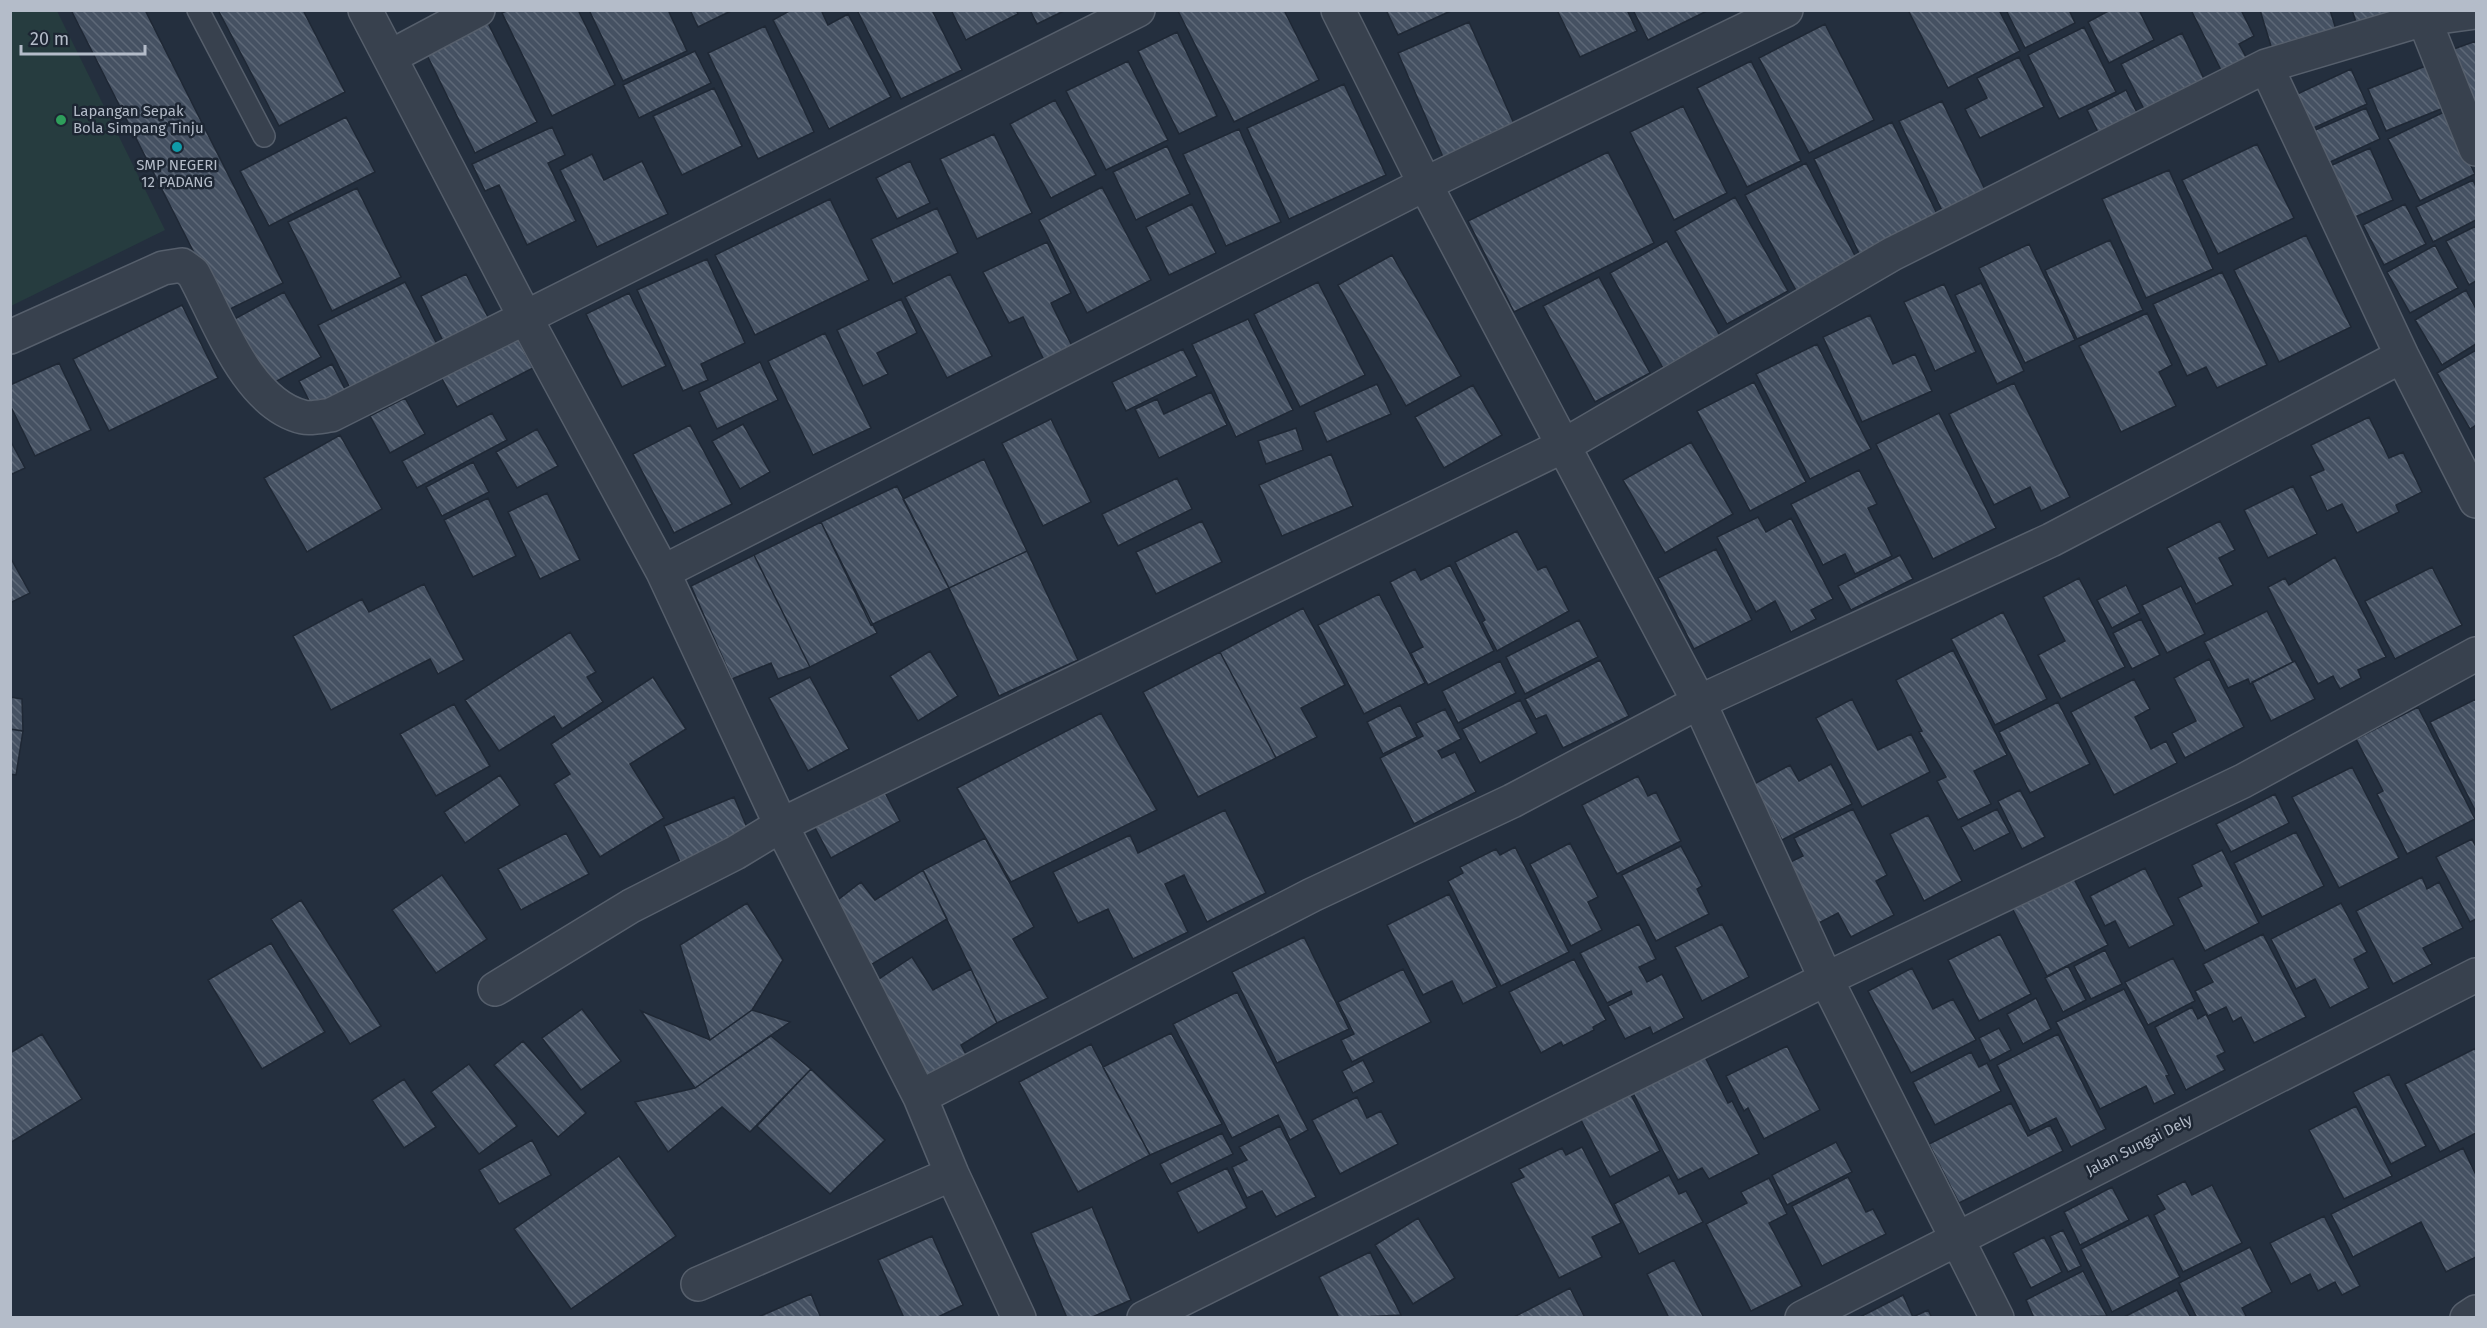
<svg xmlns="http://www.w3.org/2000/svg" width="2487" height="1328" viewBox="0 0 2487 1328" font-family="'Fira Sans',sans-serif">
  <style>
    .grass { fill: #263c3f }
    .building { fill: url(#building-back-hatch); stroke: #1f2835; stroke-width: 1.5 }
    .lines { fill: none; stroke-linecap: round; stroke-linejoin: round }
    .service-casing { stroke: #565f6c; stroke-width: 24 }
    .minor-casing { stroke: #565f6c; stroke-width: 36 }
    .service { stroke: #38414e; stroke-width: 21 }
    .minor { stroke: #38414e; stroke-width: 33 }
    .leisure-dot { fill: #2e9e5b; stroke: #1d2633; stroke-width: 2 }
    .culture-dot { fill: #0f9aa8; stroke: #1d2633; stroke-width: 2 }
    .labels { text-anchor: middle; stroke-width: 5; stroke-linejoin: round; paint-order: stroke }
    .poi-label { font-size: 15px; fill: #b4bcc9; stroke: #1d2633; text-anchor: start }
    .street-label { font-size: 15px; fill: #b4bcc9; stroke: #1d2633 }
  </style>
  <defs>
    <pattern id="building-back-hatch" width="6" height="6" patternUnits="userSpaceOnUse" patternTransform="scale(1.5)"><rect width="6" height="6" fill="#455162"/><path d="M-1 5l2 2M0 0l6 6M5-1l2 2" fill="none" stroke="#5d6877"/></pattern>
  </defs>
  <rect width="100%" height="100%" fill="#242f3e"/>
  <!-- grass -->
  <path class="grass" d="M11,10L57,11L165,230L11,306Z"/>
  <!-- building -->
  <path class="building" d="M71,10H145L283,283L224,312Z
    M218,10H303L345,92L279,126Z
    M508,10H578L615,85L552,116L502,13Z
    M589,10H668L687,51L623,81Z
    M690,10H733L698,27Z
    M791,10H821L828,25L848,14L891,97L829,129L773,20Z
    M857,10H932L962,70L901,99Z
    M951,10H1016L1018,14L966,40Z
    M1030,10H1066L1037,24Z
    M1284,10L1319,80L1234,122L1178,11Z
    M1386,10H1453L1398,35Z
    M1557,10H1627L1637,31L1580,57Z
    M1633,10H1709L1648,40Z
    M1908,10H1999L2020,51L1948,88Z
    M2006,10H2069L2075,23L2025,48Z
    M2110,10H2139L2154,40L2109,63L2088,22Z
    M2191,10H2241L2254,36L2239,44L2247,59L2222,72Z
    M2260,10H2330L2338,36L2274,56Z
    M2352,10H2401L2357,25Z
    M486,19L537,122L475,153L424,49Z
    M1469,22L1515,126L1443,157L1398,53Z
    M1825,24L1874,120L1809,153L1759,58Z
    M765,26L814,132L758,159L708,53Z
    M2084,27L2116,92L2059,119L2028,55Z
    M1177,32L1217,116L1179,134L1138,51Z
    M2182,33L2205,81L2145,111L2121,64Z
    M2476,41V115L2448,51Z
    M695,51L711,83L639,118L623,85Z
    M2019,57L2044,107L1980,138L1965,109L1987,98L1977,78Z
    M1128,61L1168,140L1106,170L1066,91Z
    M1751,61L1801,161L1747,187L1697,88Z
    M2428,65L2446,107L2386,131L2368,89Z
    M2351,69L2367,104L2311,129L2295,95Z
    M1344,84L1386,175L1289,219L1247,128Z
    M714,88L742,146L682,175L653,116Z
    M2126,90L2143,125L2104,144L2087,110Z
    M1055,100L1096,175L1051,198L1010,124Z
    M1942,101L1990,200L1947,221L1899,121Z
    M1683,106L1727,193L1674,220L1630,132Z
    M2366,108L2380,139L2328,163L2313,131Z
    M2444,112L2475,174L2420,201L2388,139Z
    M346,117L375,172L269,226L240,171Z
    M1892,122L1943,226L1864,264L1814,159Z
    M552,127L565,155L548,163L576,221L527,245L499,185L485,191L472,164Z
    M1239,129L1281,222L1226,246L1183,154Z
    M994,134L1032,213L977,239L940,159Z
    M2257,144L2294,218L2218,254L2182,180Z
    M1167,146L1190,194L1136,220L1113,172Z
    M2370,148L2393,200L2353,218L2330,166Z
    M1608,152L1654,243L1514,312L1468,221Z
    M592,154L604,180L642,161L668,214L597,247L560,170Z
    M910,161L930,203L897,219L876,178Z
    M1806,163L1860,265L1799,296L1745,195Z
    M2169,170L2213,269L2146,298L2102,199Z
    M2473,180L2476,187V220L2433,242L2416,207Z
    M1102,187L1151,280L1087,313L1039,220Z
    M357,188L401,277L332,311L288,222Z
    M1735,197L1788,291L1727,324L1675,231Z
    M830,199L869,280L755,335L715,255Z
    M1192,204L1216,253L1169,275L1146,227Z
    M2405,204L2426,244L2384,265L2363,225Z
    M937,208L958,253L893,284L871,239Z
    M2476,226V281L2469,285L2446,241Z
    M2306,235L2351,327L2279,362L2234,270Z
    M2110,240L2143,310L2077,339L2045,270Z
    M1667,241L1720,336L1663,368L1610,273Z
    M1047,242L1071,293L1051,303L1072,346L1044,360L1023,317L1009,323L983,272Z
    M2029,244L2075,340L2025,363L1979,268Z
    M2435,245L2458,288L2410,313L2387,272Z
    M1392,255L1461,376L1406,406L1338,285Z
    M707,259L745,343L701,364L708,380L683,391L637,290Z
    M2222,272L2267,365L2217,388L2206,367L2187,376L2153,304Z
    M466,274L491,323L445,345L421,296Z
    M950,274L992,356L947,378L905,297Z
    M1599,277L1650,373L1595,402L1543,306Z
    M405,282L439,348L352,392L318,325Z
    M1318,282L1365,375L1300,407L1254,314Z
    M1981,283L2024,371L1997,384L1955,295Z
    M1944,284L1976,352L1935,371L1904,302Z
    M2466,290L2476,309V344L2442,365L2415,320Z
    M284,292L321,357L266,387L229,322Z
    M629,293L666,366L622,387L586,314Z
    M901,299L917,333L877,353L888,374L863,386L837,330Z
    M182,305L218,378L109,431L73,359Z
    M2147,313L2172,365L2159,372L2176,406L2121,432L2079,346Z
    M1870,315L1893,364L1915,354L1932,391L1862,422L1823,337Z
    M1248,319L1293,410L1236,437L1192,344Z
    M825,333L871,428L813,455L768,361Z
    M515,334L533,368L457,407L439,373Z
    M1817,344L1871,449L1810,479L1756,374Z
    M1183,349L1197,376L1126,411L1112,382Z
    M2476,350V425L2470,429L2437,373Z
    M760,362L778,400L717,429L699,392Z
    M59,363L91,430L35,456L10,405V385Z
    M332,364L349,397L316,414L299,381Z
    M1754,382L1806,482L1750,511L1697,411Z
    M2014,383L2070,497L2041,511L2030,487L1994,505L1949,414Z
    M1377,384L1391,414L1327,442L1314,412Z
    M1473,385L1502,435L1444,468L1415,417Z
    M1211,392L1227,425L1159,458L1135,409L1157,399L1164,414Z
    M405,398L425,434L390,453L370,416Z
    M492,413L507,440L417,488L402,461Z
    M1939,413L1996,528L1933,559L1876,444Z
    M2369,417L2389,458L2403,452L2422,492L2396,505L2399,512L2357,533L2342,504L2327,511L2310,476L2324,470L2311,445Z
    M1051,419L1091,502L1043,526L1002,443Z
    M743,424L770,472L740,489L712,441Z
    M690,425L732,504L674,533L633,454Z
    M1296,428L1303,450L1266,464L1258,441Z
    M537,429L558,466L517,488L496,452Z
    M340,435L382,509L307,552L264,478Z
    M10,440L25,468L10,475Z
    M1691,442L1733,514L1665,553L1623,480Z
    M1331,454L1353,506L1282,536L1259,485Z
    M984,459L1027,551L949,588L903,499Z
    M473,462L489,492L442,516L426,487Z
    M1859,470L1877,504L1868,508L1892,556L1855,574L1845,554L1823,565L1791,504Z
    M1177,478L1192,509L1118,546L1102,514Z
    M897,486L949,588L871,625L821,522Z
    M2293,486L2317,534L2268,558L2244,510Z
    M547,493L580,560L540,579L508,512Z
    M488,498L516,556L473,577L444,520Z
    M1758,517L1766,532L1791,518L1833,599L1811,610L1816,619L1791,632L1775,601L1756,612L1717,537Z
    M1202,521L1222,562L1156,594L1136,552Z
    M2220,521L2235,550L2219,558L2233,585L2196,604L2167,548Z
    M821,522L877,633L810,667L754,555Z
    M1517,531L1538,570L1546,566L1569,611L1497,651L1482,622L1485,620L1455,562Z
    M1716,549L1752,620L1694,649L1658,578Z
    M1027,551L1078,660L999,696L949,588Z
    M754,555L810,667L778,679L771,663L732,679L691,586Z
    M1900,555L1913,579L1851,610L1838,586Z
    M10,557L30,593L10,603Z
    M2335,557L2386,657L2358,670L2361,678L2340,689L2333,676L2318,684L2268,587L2285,578L2289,585Z
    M1450,565L1494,651L1428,685L1411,653L1423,647L1390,582L1415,569L1421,580Z
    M2432,567L2462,625L2395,659L2365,601Z
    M2079,578L2125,667L2061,699L2038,655L2065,641L2043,597Z
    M424,584L464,660L438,674L430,659L331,710L293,636L362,599L369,612Z
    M2126,585L2140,613L2112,628L2097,600Z
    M2181,586L2205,634L2167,653L2142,605Z
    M1379,594L1425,683L1364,714L1318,625Z
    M1303,608L1345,685L1301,708L1317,737L1276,758L1220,652Z
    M2267,611L2293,662L2250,684L2248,679L2228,688L2204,642Z
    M2003,612L2047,699L1995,725L1951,639Z
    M2141,619L2160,655L2132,669L2113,633Z
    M1579,620L1598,657L1525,694L1506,657Z
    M570,632L596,672L587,677L603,702L562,729L554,716L499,751L465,700Z
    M1953,650L2007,755L1974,771L1991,804L1958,820L1937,781L1946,777L1919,732L1922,731L1896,680Z
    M930,651L958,696L918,721L890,676Z
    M1220,652L1276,758L1198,797L1143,692Z
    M2209,659L2244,727L2185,758L2172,733L2196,721L2174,678Z
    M1600,660L1629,716L1563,748L1546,715L1536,719L1525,699Z
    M1500,661L1516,693L1458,723L1442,691Z
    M2295,661L2315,699L2271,721L2252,682Z
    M653,677L686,729L630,764L664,818L600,857L554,784L570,774L551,744Z
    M810,677L849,749L808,771L769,698Z
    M2134,679L2150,709L2135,717L2151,749L2166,741L2177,763L2114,795L2071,712Z
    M10,697L22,699L23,731L10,729Z
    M1852,699L1878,750L1911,734L1930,772L1862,807L1816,718Z
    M2476,699V812L2430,722Z
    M1520,700L1537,733L1480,763L1462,729Z
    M2058,702L2090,764L2030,793L1999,732Z
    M454,704L490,766L436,796L400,734Z
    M1400,705L1417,737L1383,754L1367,722Z
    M2418,707L2475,819L2407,854L2377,794L2383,791L2356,739Z
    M1445,709L1461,739L1438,751L1442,758L1455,752L1476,792L1414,824L1380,758L1423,736L1416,723Z
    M1101,713L1157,810L1011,882L957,788Z
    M10,729L23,731L16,775L10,774Z
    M1831,764L1852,804L1782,840L1754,784L1790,765L1799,781Z
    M2352,767L2399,858L2339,888L2292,797Z
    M500,775L520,805L465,843L444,812Z
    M1638,776L1648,796L1656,792L1681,841L1617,874L1582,805Z
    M882,787L900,821L831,858L813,824Z
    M2020,790L2045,837L2022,849L1998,801Z
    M2275,794L2289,823L2231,852L2216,824Z
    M734,797L749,832L680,862L664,826Z
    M1853,809L1887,875L1876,881L1894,915L1851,937L1838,913L1811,927L1780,867L1803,856L1794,838Z
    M1997,809L2010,833L1974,851L1961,827Z
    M1225,810L1266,893L1207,922L1184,875L1165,884L1188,932L1133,959L1108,909L1078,923L1053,872L1130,835L1138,853Z
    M1928,815L1962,881L1924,901L1890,834Z
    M2296,832L2324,886L2262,917L2234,863Z
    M566,833L589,874L521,910L498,869Z
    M985,838L1034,927L1013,939L1048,998L997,1023L923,870Z
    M2472,839L2476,847V919L2470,922L2436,857Z
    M1570,843L1598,897L1588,902L1602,930L1571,946L1530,864Z
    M1681,846L1702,886L1697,889L1709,914L1656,941L1622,875Z
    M1515,847L1569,952L1501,986L1448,881L1463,873L1460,867L1496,849L1500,855Z
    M2222,850L2259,923L2205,951L2178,898L2202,886L2192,865Z
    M2145,868L2174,925L2129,948L2115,921L2105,926L2090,896Z
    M923,870L947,919L864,969L830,906L861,882L875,900Z
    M442,875L487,939L436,973L392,910Z
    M2072,875L2108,945L2047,976L2011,906Z
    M2422,877L2427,889L2439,882L2463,928L2423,948L2432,964L2393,984L2356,911Z
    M1449,894L1497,987L1463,1004L1452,981L1423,995L1387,925Z
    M301,900L381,1026L350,1044L271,919Z
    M747,903L783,960L752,1010L710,1040L680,945Z
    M2341,903L2367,952L2354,959L2369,988L2330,1008L2315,979L2296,989L2271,939Z
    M1639,924L1656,959L1639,967L1647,982L1662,974L1684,1018L1653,1034L1650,1027L1625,1039L1608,1006L1632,994L1631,991L1607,1003L1580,953Z
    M1722,924L1749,977L1702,1001L1675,947Z
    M2000,934L2031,994L1979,1021L1948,960Z
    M2263,934L2306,1017L2254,1043L2241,1017L2233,1022L2226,1007L2208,1016L2195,991L2213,982L2203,964Z
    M1304,937L1349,1029L1277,1063L1232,972Z
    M271,943L325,1032L262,1069L208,980Z
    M2105,950L2122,984L2091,999L2074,966Z
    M912,957L933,990L971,969L997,1023L961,1045L968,1058L927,1076L873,983Z
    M2173,958L2195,1001L2148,1025L2125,982Z
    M1574,959L1606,1020L1593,1027L1594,1030L1563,1046L1561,1042L1541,1053L1509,992Z
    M2068,966L2086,1000L2063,1012L2045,978Z
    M1912,968L1933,1009L1953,999L1976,1040L1911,1073L1868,991Z
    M1403,969L1431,1022L1352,1062L1341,1040L1354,1034L1338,1002Z
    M2124,989L2169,1075L2166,1076L2175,1094L2154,1104L2146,1086L2100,1109L2056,1022Z
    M1237,992L1308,1130L1290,1140L1278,1115L1232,1138L1173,1024Z
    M2036,998L2051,1029L2023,1044L2007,1014Z
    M2192,1007L2198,1019L2206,1014L2225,1052L2217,1056L2225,1070L2186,1090L2155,1027Z
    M582,1009L621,1061L581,1090L542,1038Z
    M752,1010L790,1022L695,1088L641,1011L710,1040Z
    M1999,1028L2011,1050L1990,1061L1979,1038Z
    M1171,1033L1222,1124L1150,1155L1103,1067Z
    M42,1034L82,1099L10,1143V1053Z
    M2058,1034L2106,1129L2071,1147L2056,1118L2030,1131L1997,1065Z
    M771,1036L811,1069L750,1132L722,1107L668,1152L635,1102L695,1088Z
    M523,1041L586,1113L558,1137L494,1065Z
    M1091,1044L1150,1155L1078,1192L1019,1082Z
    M1787,1046L1820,1110L1764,1139L1748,1108L1744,1111L1726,1076Z
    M2476,1048V1133L2440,1152L2405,1084Z
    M1971,1052L1979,1067L1987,1063L2001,1091L1935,1125L1913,1082Z
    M1705,1057L1728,1103L1732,1101L1759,1154L1709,1179L1702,1168L1678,1180L1633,1093Z
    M1363,1060L1374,1082L1353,1093L1342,1071Z
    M469,1064L517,1126L479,1154L431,1092Z
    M811,1069L885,1140L830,1194L757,1126Z
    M2389,1074L2426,1146L2391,1164L2353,1092Z
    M404,1079L436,1127L404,1148L372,1100Z
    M1629,1091L1660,1151L1610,1177L1579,1116Z
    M1357,1097L1367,1118L1381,1111L1398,1144L1340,1174L1312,1120Z
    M2011,1103L2028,1136L2050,1125L2063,1151L1959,1203L1929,1144Z
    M2356,1106L2392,1176L2344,1199L2309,1130Z
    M1280,1126L1316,1197L1276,1217L1262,1191L1247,1198L1232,1167L1247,1160L1239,1147Z
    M1222,1133L1233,1154L1171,1184L1160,1164Z
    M532,1140L551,1175L499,1204L479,1170Z
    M1836,1142L1852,1172L1787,1205L1772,1175Z
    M1582,1147L1621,1223L1592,1237L1602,1257L1559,1278L1511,1183L1524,1177L1519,1169L1562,1148L1566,1155Z
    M2463,1148L2476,1175V1257L2446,1272L2421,1222L2353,1257L2331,1214Z
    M619,1156L676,1236L571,1309L514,1229Z
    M1227,1168L1247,1208L1198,1233L1177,1192Z
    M1669,1175L1679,1194L1686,1191L1703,1222L1639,1254L1614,1204Z
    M1848,1177L1866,1212L1873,1209L1886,1234L1822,1266L1792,1206Z
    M1769,1178L1787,1214L1769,1223L1802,1286L1751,1311L1706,1224L1747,1203L1741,1192Z
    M2185,1181L2192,1195L2212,1185L2242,1243L2183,1272L2154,1215L2165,1209L2157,1195Z
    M2112,1187L2129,1220L2080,1245L2064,1212Z
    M1092,1207L1131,1300L1090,1318H1067L1031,1233Z
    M2148,1215L2180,1277L2112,1312L2081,1249Z
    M2324,1216L2360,1286L2342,1295L2335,1282L2318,1291L2310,1274L2291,1284L2270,1243Z
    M1418,1218L1455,1278L1413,1304L1375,1245Z
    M2063,1230L2081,1266L2068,1272L2050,1236Z
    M932,1236L963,1305L936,1318H904L878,1260Z
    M2044,1237L2062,1272L2031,1288L2013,1253Z
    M2250,1247L2272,1292L2242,1308L2247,1318H2197L2179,1283Z
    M1370,1252L1401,1315L1339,1318L1319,1277Z
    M1674,1260L1704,1318H1669L1647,1274Z
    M2083,1271L2107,1316L2034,1318L2026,1300Z
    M1570,1288L1585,1318H1512Z
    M2177,1290L2191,1318H2122Z
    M811,1294L821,1318H756Z
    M1903,1295L1913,1317L1928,1310L1932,1318H1858Z"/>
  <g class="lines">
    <defs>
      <path id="service" d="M198,10L264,136"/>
      <path id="minor" d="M365,10L525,317L663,572L781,825L920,1097L952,1174L1019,1318
        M1338,10L1425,184L1699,702L1826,979L1997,1318
        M2424,19L2476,149
        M390,57L478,10
        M2266,66L2402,356L2476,501
        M10,337L163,268L182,265L193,273C218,318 247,404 303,417C311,419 323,416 331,415L1138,10
        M663,572L1425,184L1786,10
        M495,989L631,906L735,853L781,825L1563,446L1892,254L2266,66L2424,19L2476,12
        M920,1097L1312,895L1512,801L1699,702L2051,540L2402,356
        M698,1284L952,1174
        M1144,1318L1826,979L2243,781L2476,654
        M1802,1318L2476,975
        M2467,1318L2476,1312"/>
    </defs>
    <!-- service casing -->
    <use href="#service" class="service-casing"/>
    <!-- minor casing -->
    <use href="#minor" class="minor-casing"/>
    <!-- service -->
    <use href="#service" class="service"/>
    <!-- minor -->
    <use href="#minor" class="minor"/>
  </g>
  <!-- markers -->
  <circle class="leisure-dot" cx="61" cy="120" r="6"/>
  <circle class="culture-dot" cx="177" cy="147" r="6"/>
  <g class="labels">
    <!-- poi labels -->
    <g class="poi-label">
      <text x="73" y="116">Lapangan Sepak<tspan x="73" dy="17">Bola Simpang Tinju</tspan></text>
      <text x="177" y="170" text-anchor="middle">SMP NEGERI<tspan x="177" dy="17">12 PADANG</tspan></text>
    </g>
    <!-- street labels -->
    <g class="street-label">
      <text transform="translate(2139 1145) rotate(-27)" y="5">Jalan Sungai Dely</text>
    </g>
  </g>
  <!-- border -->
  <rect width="2487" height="1328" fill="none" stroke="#b4bcc9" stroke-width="24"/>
  <!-- scale -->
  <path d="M21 45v9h124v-9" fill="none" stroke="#b4bcc9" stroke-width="3"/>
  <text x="30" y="45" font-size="18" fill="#b4bcc9" stroke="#1d2633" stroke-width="4.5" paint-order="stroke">20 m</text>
</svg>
